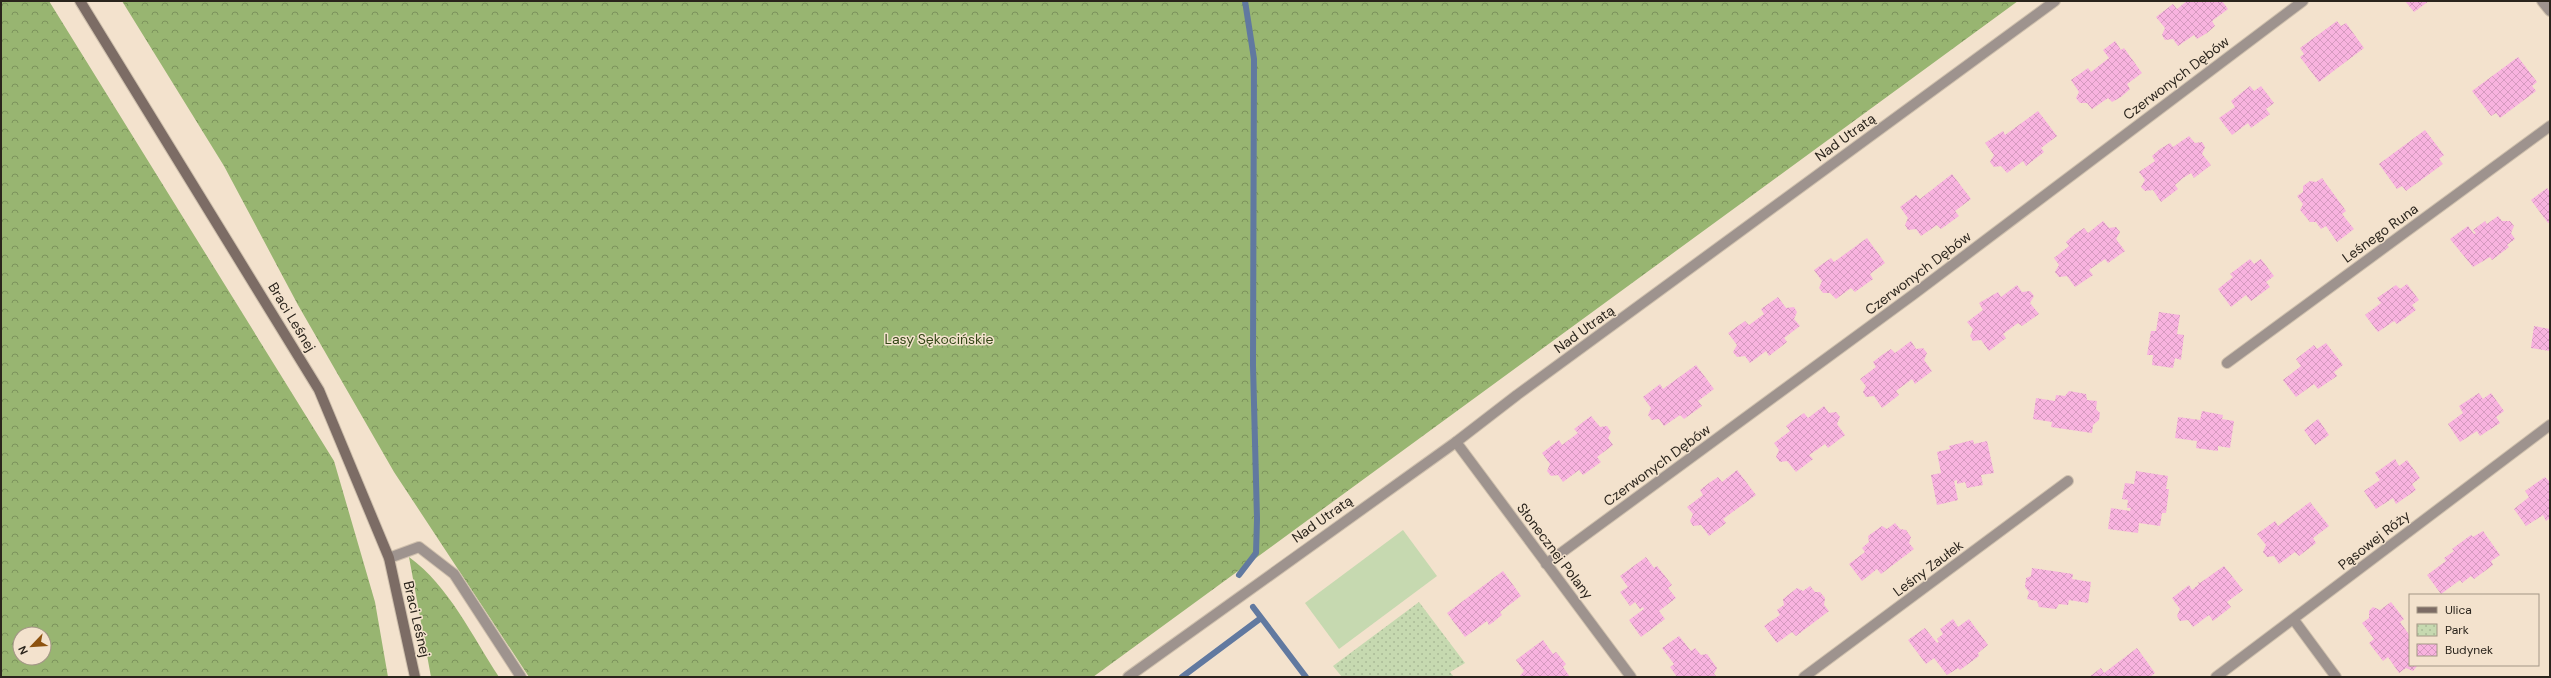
<svg xmlns="http://www.w3.org/2000/svg" width="2551" height="678" viewBox="0 0 2551 678" font-family="'DM Sans',sans-serif">
  <style>
    .grass { fill: #c6d9b0 }
    .forest { fill: url(#forest-crowns); fill-rule: evenodd }
    .park { fill: url(#park-dots) }
    .lines { fill: none; stroke-linecap: round; stroke-linejoin: round }
    .stream { stroke: #6179a0; stroke-width: 6 }
    .building { fill: url(#building-cross-hatch) }
    .service-casing { stroke: #cfc0ad; stroke-width: 12 }
    .minor-casing { stroke: #cfc0ad; stroke-width: 12 }
    .tertiary-casing { stroke: #cfc0ad; stroke-width: 12 }
    .secondary-casing { stroke: #cfc0ad; stroke-width: 12 }
    .service { stroke: #9e938e; stroke-width: 10 }
    .minor { stroke: #9e938e; stroke-width: 10 }
    .tertiary { stroke: #9e938e; stroke-width: 10 }
    .secondary { stroke: #7c6c65; stroke-width: 10 }
    .labels { text-anchor: middle; stroke-width: 3; stroke-linejoin: round; paint-order: stroke }
    .street-label { font-size: 14px; fill: #2a241c; stroke: #f3e2cd }
    .park-label { font-size: 14px; fill: #354818; stroke: #f3e2cd }
  </style>
  <defs>
    <pattern id="forest-crowns" width="20" height="18" patternUnits="userSpaceOnUse"><rect width="20" height="18" fill="#98b571"/><path d="M2 6a3 3 0 1 1 6 0M12 15a3 3 0 1 1 6 0" fill="none" stroke="#7c935c"/></pattern>
    <pattern id="park-dots" width="8" height="8" patternUnits="userSpaceOnUse"><rect width="8" height="8" fill="#c6d9b0"/><path d="M2 2h.1M6 6h.1" fill="none" stroke="#aaba97" stroke-width="1.8" stroke-linecap="round"/></pattern>
    <pattern id="building-cross-hatch" width="8" height="8" patternUnits="userSpaceOnUse"><rect width="8" height="8" fill="#f8b3df"/><path d="M0 0l8 8M0 8l8-8" fill="none" stroke="#d59abf"/></pattern>
  </defs>
  <rect width="100%" height="100%" fill="#f3e2cd"/>
  <!-- grass -->
  <path class="grass" d="M1403,530L1437,576L1339,649L1305,603Z"/>
  <!-- forest -->
  <path class="forest" d="M1,1H49L334,461L375,602L388,677H1ZM20,634H44V658H20Z
    M122,1H2018L1093,677H529L394,472L298,305L224,166Z
    M409,557C449,586 472,636 499,677H431Z"/>
  <!-- park -->
  <path class="park" d="M1419,602L1465,663L1450,672L1454,677H1342L1333,666Z"/>
  <g class="lines">
    <!-- stream -->
    <path class="stream" d="M1239,575L1256,553L1257,519L1253,365L1254,59L1245,1
      M1253,607L1306,677
      M1182,677L1261,618"/>
  </g>
  <!-- building -->
  <path class="building" d="M2187,1H2222L2228,9L2212,21L2215,26L2207,33L2197,39L2194,35L2178,46L2173,39L2165,40L2162,35L2165,28L2156,17L2173,4L2177,9Z
    M2405,1H2429L2414,12Z
    M2337,21L2341,26L2346,23L2364,48L2319,82L2300,57L2304,54L2300,48Z
    M2115,41L2121,50L2124,48L2142,73L2127,84L2130,89L2121,97L2112,102L2108,98L2092,109L2087,103H2080L2076,98L2079,92L2071,80L2088,68L2091,72L2109,58L2103,50Z
    M2518,57L2537,82L2532,86L2536,91L2500,118L2496,113L2491,116L2472,91Z
    M2250,86L2254,91L2261,86L2274,103L2266,109L2270,114L2251,128L2248,123L2232,135L2219,118L2235,107L2231,101Z
    M2038,111L2057,136L2041,148L2044,152L2026,166L2023,161L2007,173L2001,166L1994,167L1990,162L1994,155L1985,143L2003,131L2005,135Z
    M2425,130L2444,155L2439,159L2443,164L2406,191L2402,186L2397,189L2379,164Z
    M2189,136L2195,143L2202,142L2205,147L2202,154L2211,165L2194,178L2191,173L2183,178L2175,185L2178,189L2161,202L2153,190L2145,191L2141,187L2145,180L2139,172L2155,161L2152,156L2160,149L2170,143L2173,147Z
    M1952,174L1971,199L1955,211L1959,216L1941,229L1937,225L1921,236L1916,229L1908,230L1905,225L1908,218L1900,207L1916,195L1920,199Z
    M2322,178L2346,211L2342,214L2354,229L2337,242L2326,226L2321,229L2316,222H2310L2300,210L2303,204L2297,196L2303,192V186L2310,181L2316,182Z
    M2547,188L2550,192V222L2548,223L2531,200Z
    M2498,216L2502,221H2510L2514,226L2511,233L2515,239L2507,245L2509,247L2492,260L2490,257L2473,267L2450,239L2468,226L2474,234L2476,233L2473,230L2485,221L2487,224Z
    M2103,221L2109,228L2116,227L2120,232L2116,239L2125,251L2108,263L2105,259L2089,270L2093,275L2075,287L2067,276L2059,277L2055,272L2059,265L2054,258L2069,246L2066,242L2075,234L2084,228L2088,233Z
    M1867,238L1885,263L1870,274L1873,279L1855,292L1851,288L1836,299L1830,293H1823L1819,288L1822,281L1814,270L1831,258L1834,262Z
    M2250,259L2254,264L2261,259L2274,276L2266,282L2270,287L2251,301L2246,295L2231,307L2218,289L2233,277L2230,274Z
    M2407,284L2419,300L2412,305L2416,310L2397,324L2394,321L2378,332L2365,315L2381,303L2377,298L2396,285L2400,289Z
    M2017,285L2022,292L2030,291L2034,296L2030,303L2039,314L2022,326L2018,323L2003,334L2006,338L1989,351L1981,340L1973,341L1970,336L1973,329L1967,322L1983,310L1979,303L1998,292L2001,297Z
    M1778,297L1786,308L1794,307L1797,312L1794,319L1800,326L1784,338L1787,342L1769,356L1766,351L1750,363L1745,356L1737,357L1733,352L1737,345L1728,333L1745,321L1749,325L1756,320L1764,314L1761,309Z
    M2159,312L2180,315L2177,334L2184,335L2181,360L2175,358L2173,368L2152,365L2153,355H2147L2151,331H2156Z
    M2534,326L2550,329V351L2531,348Z
    M1911,341L1916,349L1923,348L1927,353L1924,360L1932,371L1915,384L1912,379L1896,391L1899,395L1882,408L1874,396L1866,397L1863,392L1866,386L1860,379L1876,367L1873,362L1882,355L1891,349L1895,353Z
    M2326,343L2343,365L2334,372L2337,376L2318,389L2314,384L2296,397L2283,380L2301,366L2296,359L2314,345L2317,349Z
    M1696,365L1714,389L1698,401L1702,406L1684,419L1680,415L1664,426L1659,419L1652,420L1648,415L1651,408L1643,397L1660,384L1663,389Z
    M2069,391L2086,394L2087,400L2097,401L2096,409L2100,413L2099,420L2093,425L2092,433L2051,427L2052,422L2033,419L2036,398L2055,401L2056,395L2065,396Z
    M2479,393L2483,399L2491,393L2504,411L2496,417L2500,423L2480,436L2477,431L2460,442L2448,424L2463,413L2459,406Z
    M1824,406L1829,413L1836,412L1840,417L1837,424L1845,435L1828,448L1825,444L1818,449L1809,455L1813,459L1796,472L1787,461L1780,462L1776,457L1779,450L1774,443L1790,431L1786,426L1795,419L1804,413L1808,418Z
    M2202,411L2223,415L2222,419L2234,421L2230,448L2218,446V451L2196,448L2197,441L2175,438L2178,417L2200,420Z
    M1591,416L1600,427L1607,426L1611,432L1608,438L1613,445L1597,457L1601,462L1583,475L1579,470L1563,482L1558,475L1551,476L1547,471L1550,464L1542,453L1559,440L1562,445L1578,433L1574,429Z
    M2318,419L2329,435L2315,445L2304,430Z
    M1973,440L1974,444L1987,441L1994,473L1981,475L1983,485L1967,488L1965,482L1957,484V480L1954,481L1958,500L1937,505L1931,475L1941,473L1937,452L1950,449L1949,446Z
    M2395,459L2399,466L2407,460L2420,478L2412,484L2416,490L2396,504L2393,498L2376,509L2364,491L2380,480L2375,473Z
    M1737,470L1756,495L1723,519L1726,523L1709,536L1701,525L1693,526L1690,521L1693,514L1687,507L1703,495L1700,490L1709,483L1718,477L1722,482Z
    M2136,471L2168,476L2166,489H2169L2166,513H2162L2160,526L2139,523L2138,533L2108,529L2111,508L2130,511L2131,508H2127L2128,500L2122,499L2125,483L2134,484Z
    M2545,477L2550,482V518L2546,521L2543,515L2526,526L2514,509L2529,497L2525,491Z
    M2310,502L2329,526L2313,538L2316,543L2299,556L2295,552L2279,564L2274,556L2267,557L2263,552L2266,545L2257,534L2275,521L2278,526Z
    M1895,523L1900,529L1906,530L1911,537L1909,543L1914,549L1881,574L1877,569L1862,581L1849,564L1865,552L1862,548L1869,542L1868,536L1882,526L1887,529Z
    M2483,531L2500,555L2491,561L2493,565L2474,579L2471,576L2462,583L2460,580L2441,594L2427,575L2446,561L2444,558L2454,551L2452,549L2471,535L2473,537Z
    M1646,557L1654,568L1657,566L1672,585L1668,588L1676,598L1659,611L1665,619L1641,637L1629,620L1644,609L1643,607L1640,609L1635,602L1630,606L1620,592L1628,587L1620,576Z
    M2224,566L2243,590L2227,602L2231,607L2213,621L2209,615L2193,627L2188,620L2180,621L2177,616L2180,609L2172,598L2189,585L2192,590L2199,584L2198,582L2200,583Z
    M2032,568L2073,574L2072,579L2091,582L2088,603L2069,600L2068,605L2059,604L2056,609L2039,607L2037,601L2027,599L2029,592L2025,587L2026,578L2031,576Z
    M1503,571L1521,596L1500,612L1502,615L1492,623L1489,625L1487,621L1465,637L1447,613Z
    M1810,586L1815,592H1820L1825,598L1824,605L1829,611L1796,636L1792,632L1777,643L1764,626L1780,615L1777,610L1784,605L1783,599L1797,588L1803,591Z
    M2391,602L2404,619L2400,622L2410,636V665H2418L2413,671L2406,668L2399,673L2388,657L2383,661L2369,643L2374,639L2362,623L2369,618V611L2373,607L2380,610Z
    M1953,619L1958,627L1969,619L1988,645L1978,653L1979,656L1960,670L1958,668L1947,675L1934,658L1926,664L1908,640L1925,628L1937,643L1939,642L1937,639L1943,634L1940,629Z
    M1679,636L1691,651L1695,648L1701,655L1707,654L1717,668L1714,674L1717,677H1677L1670,667L1674,664L1662,648Z
    M1543,640L1553,654L1556,652L1566,664L1563,667L1570,677H1519L1524,671L1516,660Z
    M2137,648L2155,673L2150,677H2089L2101,668L2104,673Z"/>
  <g class="lines">
    <defs>
      <path id="service" d="M389,558L419,547L454,574L521,677"/>
      <path id="minor" d="M2542,1L2550,11
        M2227,363L2550,126
        M1456,442L1631,677
        M1546,564L1914,294L2303,1
        M2294,620L2336,677
        M1804,677L2068,481
        M2216,677L2550,425"/>
      <path id="tertiary" d="M1128,677L1456,442L1517,395L2055,1"/>
      <path id="secondary" d="M80,1L319,390L389,558L415,677"/>
    </defs>
    <!-- service casing -->
    <use href="#service" class="service-casing"/>
    <!-- minor casing -->
    <use href="#minor" class="minor-casing"/>
    <!-- tertiary casing -->
    <use href="#tertiary" class="tertiary-casing"/>
    <!-- secondary casing -->
    <use href="#secondary" class="secondary-casing"/>
    <!-- service -->
    <use href="#service" class="service"/>
    <!-- minor -->
    <use href="#minor" class="minor"/>
    <!-- tertiary -->
    <use href="#tertiary" class="tertiary"/>
    <!-- secondary -->
    <use href="#secondary" class="secondary"/>
  </g>
  <g class="labels">
    <!-- street labels -->
    <g class="street-label">
      <text transform="translate(2176 78) rotate(-37)" y="5">Czerwonych Dębów</text>
      <text transform="translate(1845 137) rotate(-36)" y="5">Nad Utratą</text>
      <text transform="translate(2380 233) rotate(-36)" y="5">Leśnego Runa</text>
      <text transform="translate(1918 273) rotate(-37)" y="5">Czerwonych Dębów</text>
      <text transform="translate(292 317) rotate(59)" y="5">Braci Leśnej</text>
      <text transform="translate(1584 329) rotate(-36)" y="5">Nad Utratą</text>
      <text transform="translate(1657 465) rotate(-36)" y="5">Czerwonych Dębów</text>
      <text transform="translate(1322 519) rotate(-35)" y="5">Nad Utratą</text>
      <text transform="translate(2374 540) rotate(-38)" y="5">Pąsowej Róży</text>
      <text transform="translate(1555 551) rotate(53)" y="5">Słonecznej Polany</text>
      <text transform="translate(1928 568) rotate(-37)" y="5">Leśny Zaułek</text>
      <text transform="translate(417 619) rotate(77)" y="5">Braci Leśnej</text>
    </g>
    <!-- park labels -->
    <g class="park-label">
      <text x="939" y="344">Lasy Sękocińskie</text>
    </g>
  </g>
  <!-- border -->
  <rect width="2551" height="678" fill="none" stroke="#2a241c" stroke-width="4"/>
  <!-- legend -->
  <rect x="2409" y="594" width="130" height="72" fill="#f3e2cd" stroke="#a39686"/>
  <rect x="2417" y="607" width="20" height="6" fill="#7c6c65" stroke="#a39686"/>
  <text x="2445" y="614" font-size="12" fill="#2a241c">Ulica</text>
  <rect x="2417" y="624" width="20" height="12" fill="url(#park-dots)" stroke="#a39686"/>
  <text x="2445" y="634" font-size="12" fill="#2a241c">Park</text>
  <rect x="2417" y="644" width="20" height="12" fill="url(#building-cross-hatch)" stroke="#a39686"/>
  <text x="2445" y="654" font-size="12" fill="#2a241c">Budynek</text>
  <!-- north arrow -->
  <g transform="translate(32 646) rotate(245)"><circle r="19" fill="#f3e2cd" stroke="#a39686"/>
  <path d="M0-3L7 15L0 10L-7 15Z" fill="#8d520f"/>
  <text y="-6" font-size="11" font-weight="bold" text-anchor="middle" fill="#2a241c">N</text>
  </g>
</svg>
